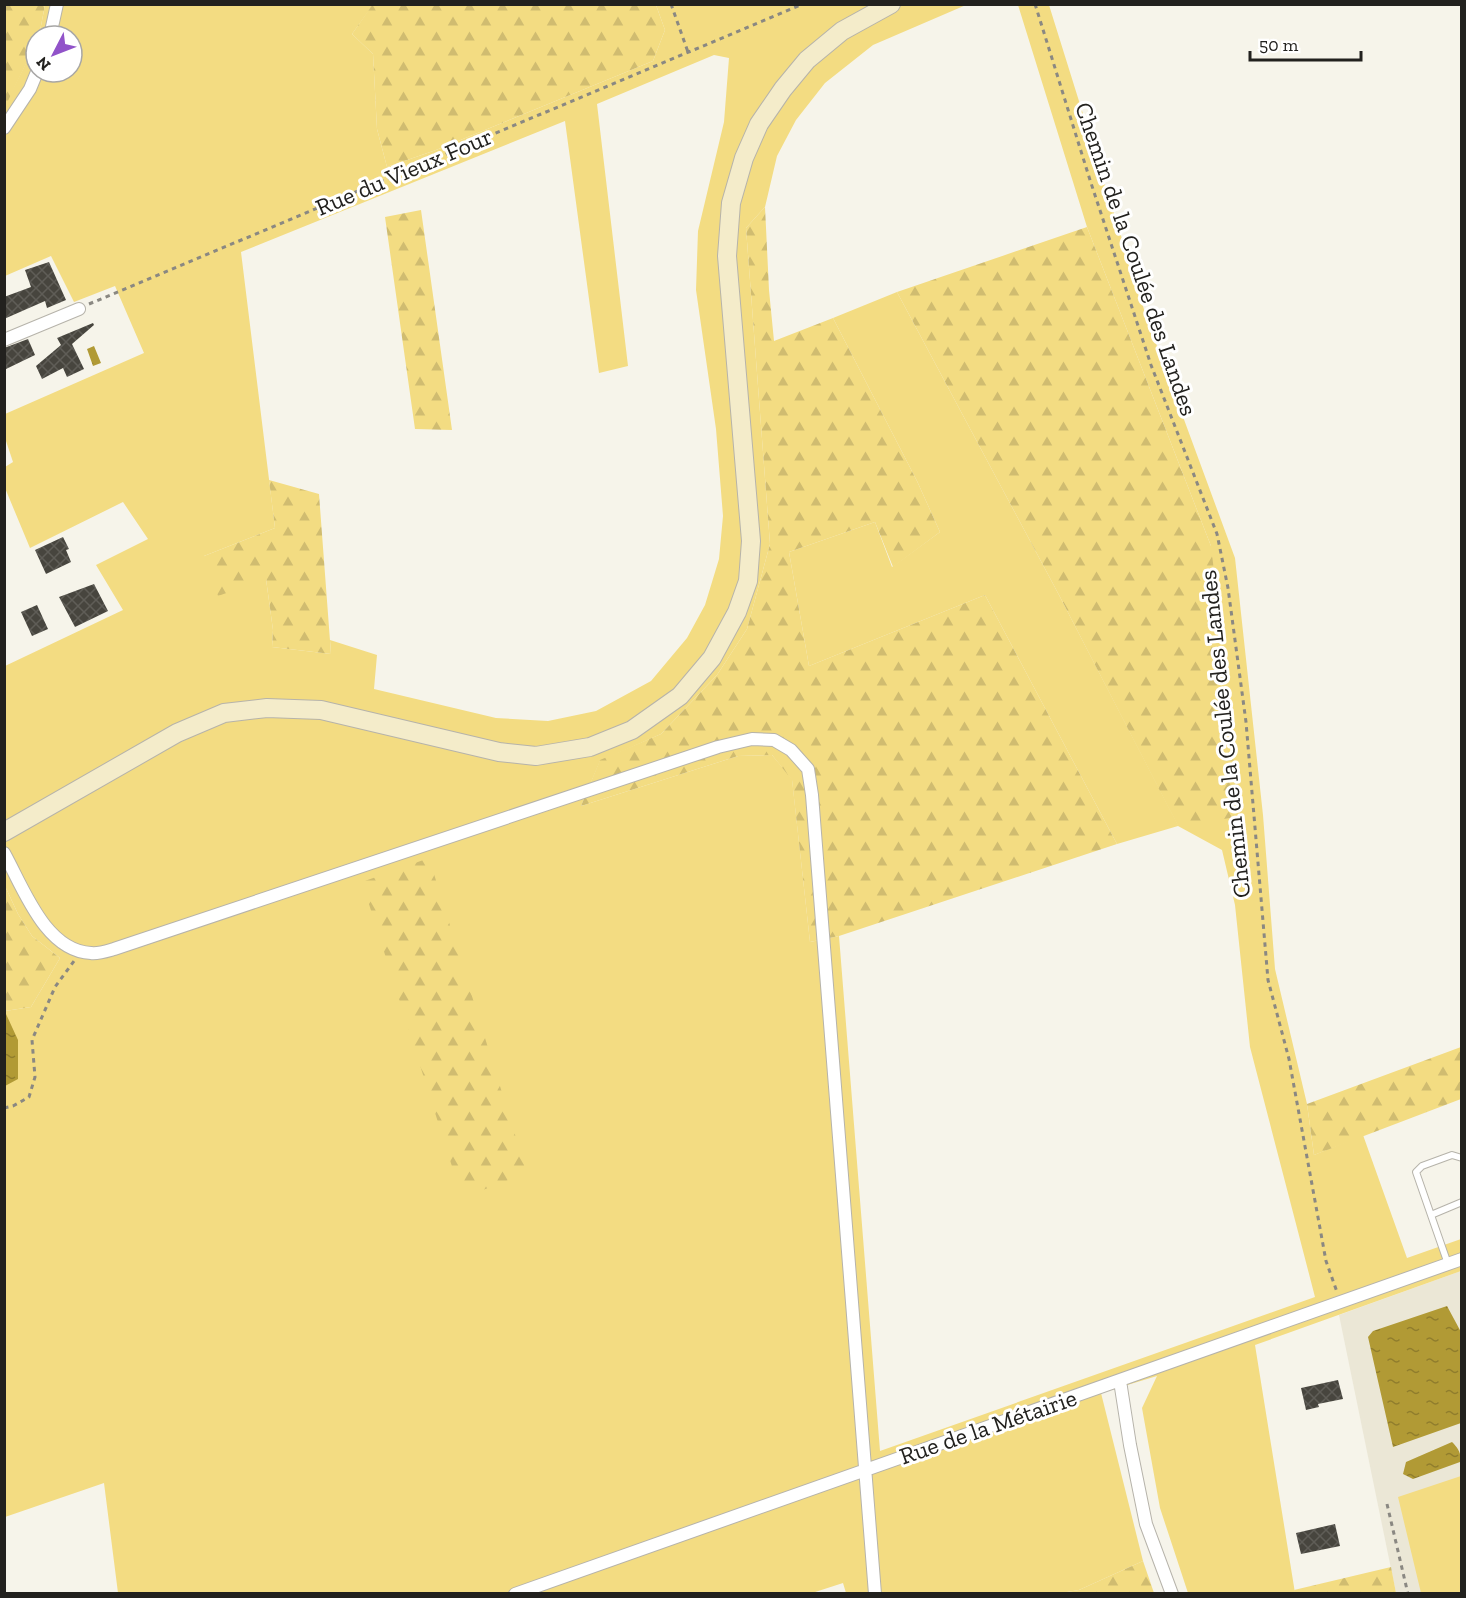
<svg xmlns="http://www.w3.org/2000/svg" width="1466" height="1598" viewBox="0 0 1466 1598" font-family="'Zilla Slab',serif">
  <style>
    .built { fill: #ebe7d6 }
    .grass { fill: #f3dc82; fill-rule: evenodd }
    .forest { fill: url(#forest-firs) }
    .water { fill: url(#water-ripples) }
    .building { fill: url(#building-cross-hatch) }
    .lines { fill: none; stroke-linecap: round; stroke-linejoin: round }
    .lane-casing { stroke: #b6b3aa; stroke-width: 8 }
    .street-casing { stroke: #b6b3aa; stroke-width: 14 }
    .secondary-casing { stroke: #b6b3aa; stroke-width: 20 }
    .path { stroke: #8a8882; stroke-width: 3; stroke-dasharray: 4.5 4.5; stroke-linecap: butt }
    .lane { stroke: #fff; stroke-width: 6 }
    .street { stroke: #fff; stroke-width: 12 }
    .secondary { stroke: #f4ecca; stroke-width: 18 }
    .labels { text-anchor: middle; stroke-width: 6; stroke-linejoin: round; paint-order: stroke }
    .street-label { font-size: 24px; fill: #22211e; stroke: #fff }
  </style>
  <defs>
    <pattern id="forest-firs" width="22" height="20" patternUnits="userSpaceOnUse" patternTransform="scale(1.5)"><rect width="22" height="20" fill="#f3dc82"/><path d="M5 1l3.5 6h-7zM16 11l3.5 6h-7z" fill="#d0bc70"/></pattern>
    <pattern id="water-ripples" width="26" height="14" patternUnits="userSpaceOnUse" patternTransform="scale(1.5)"><rect width="26" height="14" fill="#b19a35"/><path d="M2 4q2-2 4 0t4 0M15 11q2-2 4 0t4 0" fill="none" stroke="#907d2c"/></pattern>
    <pattern id="building-cross-hatch" width="8" height="8" patternUnits="userSpaceOnUse" patternTransform="scale(1.5)"><rect width="8" height="8" fill="#47453e"/><path d="M0 0l8 8M0 8l8-8" fill="none" stroke="#5f5d57"/></pattern>
  </defs>
  <rect width="100%" height="100%" fill="#f6f4ea"/>
  <!-- built -->
  <path class="built" d="M1461,1271V1593H1396L1339,1315Z"/>
  <!-- grass -->
  <path class="grass" d="M45,5H373L352,34L373,54L377,129L387,167L436,150L653,61L665,30L656,5H966L873,45L825,83L796,120L777,156L765,207L746,228L770,544L747,629L717,675L661,734L600,761L581,806L738,756L772,755L792,779L810,942L839,936L880,1451L1315,1297L1250,1047L1235,905L1222,850L1178,826L1117,844L985,595L809,666L789,552L875,522L892,567L940,532L917,481L833,318L897,292L1059,595L1178,825L1211,546L1087,227L1018,5H1049L1147,319L1235,558L1263,815L1275,969L1307,1104L1314,1155L1363,1135L1407,1258L1461,1239V1271L1255,1345L1295,1593H1188L1160,1508L1142,1408L1157,1376L1101,1393L1143,1561L1079,1590L1061,1593H846L843,1583L809,1594L118,1593L104,1483L5,1517V1011L31,1007L60,958L32,936L18,914L5,886V666L123,610L96,565L148,539L123,502L30,548L5,488V467L13,462L5,438V414L144,353L115,286L74,302L51,256L5,276L4,107L36,43V72H72V36H39ZM714,55L729,58L724,122L698,231L696,290L716,429L723,516L719,559L705,605L687,638L651,681L596,711L548,721L496,718L374,689L377,655L330,640L331,654L272,647L273,630L266,579L204,556L275,528L241,252L565,121L599,373L628,366L597,104Z
    M1461,1476V1593H1421L1398,1497Z"/>
  <!-- forest -->
  <path class="forest" d="M5,4L45,5L39,36H36V43L5,107Z
    M373,4L656,5L665,30L653,61L436,150L387,167L377,129L373,54L352,34Z
    M765,207L769,290L774,341L833,318L917,481L940,532L893,567L875,522L789,552L809,666L985,595L1117,844L839,936L810,942L792,780L772,755L738,756L581,806L600,760L661,734L717,675L747,629L770,544L746,228Z
    M421,210L452,430L415,429L385,217Z
    M1087,227L1211,546L1243,816L1178,826L1059,595L897,292Z
    M269,480L319,494L331,654L272,647L273,630L266,579L218,596L204,556L275,528Z
    M429,858L527,1173L462,1198L362,882Z
    M5,886L18,914L32,936L60,958L31,1007L5,1011Z
    M1461,1047V1099L1314,1155L1307,1104Z
    M1143,1561L1154,1593H1061L1079,1590Z
    M1391,1567L1396,1593H1295L1294,1590Z"/>
  <!-- water -->
  <path class="water" d="M94,346L101,363L93,366L87,349Z
    M6,1014L18,1040V1079L5,1086Z
    M1447,1306L1461,1332V1423L1393,1447L1368,1337L1373,1331Z
    M1452,1442C1458,1448 1462,1454 1460,1462L1413,1479L1403,1474L1406,1462Z"/>
  <!-- building -->
  <path class="building" d="M49,262L66,300L47,308L45,301L4,319V297L31,287L25,270Z
    M93,323L94,325L72,344L84,369L67,377L63,368L42,379L36,366L61,345L57,338Z
    M28,339L35,355L4,370V348Z
    M63,537L69,549L66,550L71,562L46,574L35,550Z
    M94,584L108,611L75,627L59,597Z
    M37,605L48,629L32,636L21,612Z
    M1338,1380L1343,1399L1318,1404L1319,1407L1306,1410L1301,1388Z
    M1335,1524L1340,1546L1301,1554L1296,1533Z"/>
  <g class="lines">
    <defs>
      <path id="lane" d="M1431,1215L1462,1202
        M1448,1264L1416,1172L1422,1166L1452,1155L1462,1158"/>
      <path id="street" d="M50,36L57,4
        M4,128L30,89L37,72
        M4,340L79,309
        M4,853C23,887 45,951 91,953C98,954 107,951 114,949L718,747L752,739L774,740L791,750L808,769L812,795L875,1594
        M1120,1381L1130,1445L1146,1524L1172,1594
        M515,1594L1462,1259"/>
      <path id="secondary" d="M4,832L177,733L224,713L267,708L321,710L499,752L536,756L590,747L632,730L680,696L712,658L737,612L748,581L751,541L727,256L731,203L744,158L759,124L783,89L807,60L842,31L891,4"/>
    </defs>
    <!-- lane casing -->
    <use href="#lane" class="lane-casing"/>
    <!-- street casing -->
    <use href="#street" class="street-casing"/>
    <!-- secondary casing -->
    <use href="#secondary" class="secondary-casing"/>
    <!-- path -->
    <path class="path" d="M671,4L688,52
      M1035,4L1090,180L1151,365L1217,534L1228,588L1246,722L1268,980L1289,1059L1326,1261L1337,1292
      M89,304L803,4
      M4,1108L13,1106L29,1097L35,1077L32,1040L55,987L74,961
      M1387,1504L1408,1594"/>
    <!-- lane -->
    <use href="#lane" class="lane"/>
    <!-- street -->
    <use href="#street" class="street"/>
    <!-- secondary -->
    <use href="#secondary" class="secondary"/>
  </g>
  <g class="labels">
    <!-- street labels -->
    <g class="street-label">
      <text transform="translate(404 172) rotate(-23)" y="8">Rue du Vieux Four</text>
      <text transform="translate(1136 259) rotate(71)" y="8">Chemin de la Coulée des Landes</text>
      <text transform="translate(1225 734) rotate(-96)" y="8">Chemin de la Coulée des Landes</text>
      <text transform="translate(988 1427) rotate(-19)" y="8">Rue de la Métairie</text>
    </g>
  </g>
  <!-- border -->
  <rect width="1466" height="1598" fill="none" stroke="#22211e" stroke-width="12"/>
  <!-- north arrow -->
  <g transform="translate(54 54) rotate(228)"><circle r="28" fill="#ffffff" stroke="#a7a6a5" stroke-width="1.5"/>
  <path d="M0-4.5L10 22L0 15L-10 22Z" fill="#9153c9"/>
  <text y="-9" font-size="16" font-weight="bold" text-anchor="middle" fill="#22211e">N</text>
  </g>
  <!-- scale -->
  <path d="M1250 51v9h111v-9" fill="none" stroke="#22211e" stroke-width="3"/>
  <text x="1259" y="51" font-size="18" fill="#22211e" stroke="#ffffff" stroke-width="4.5" paint-order="stroke">50 m</text>
</svg>
